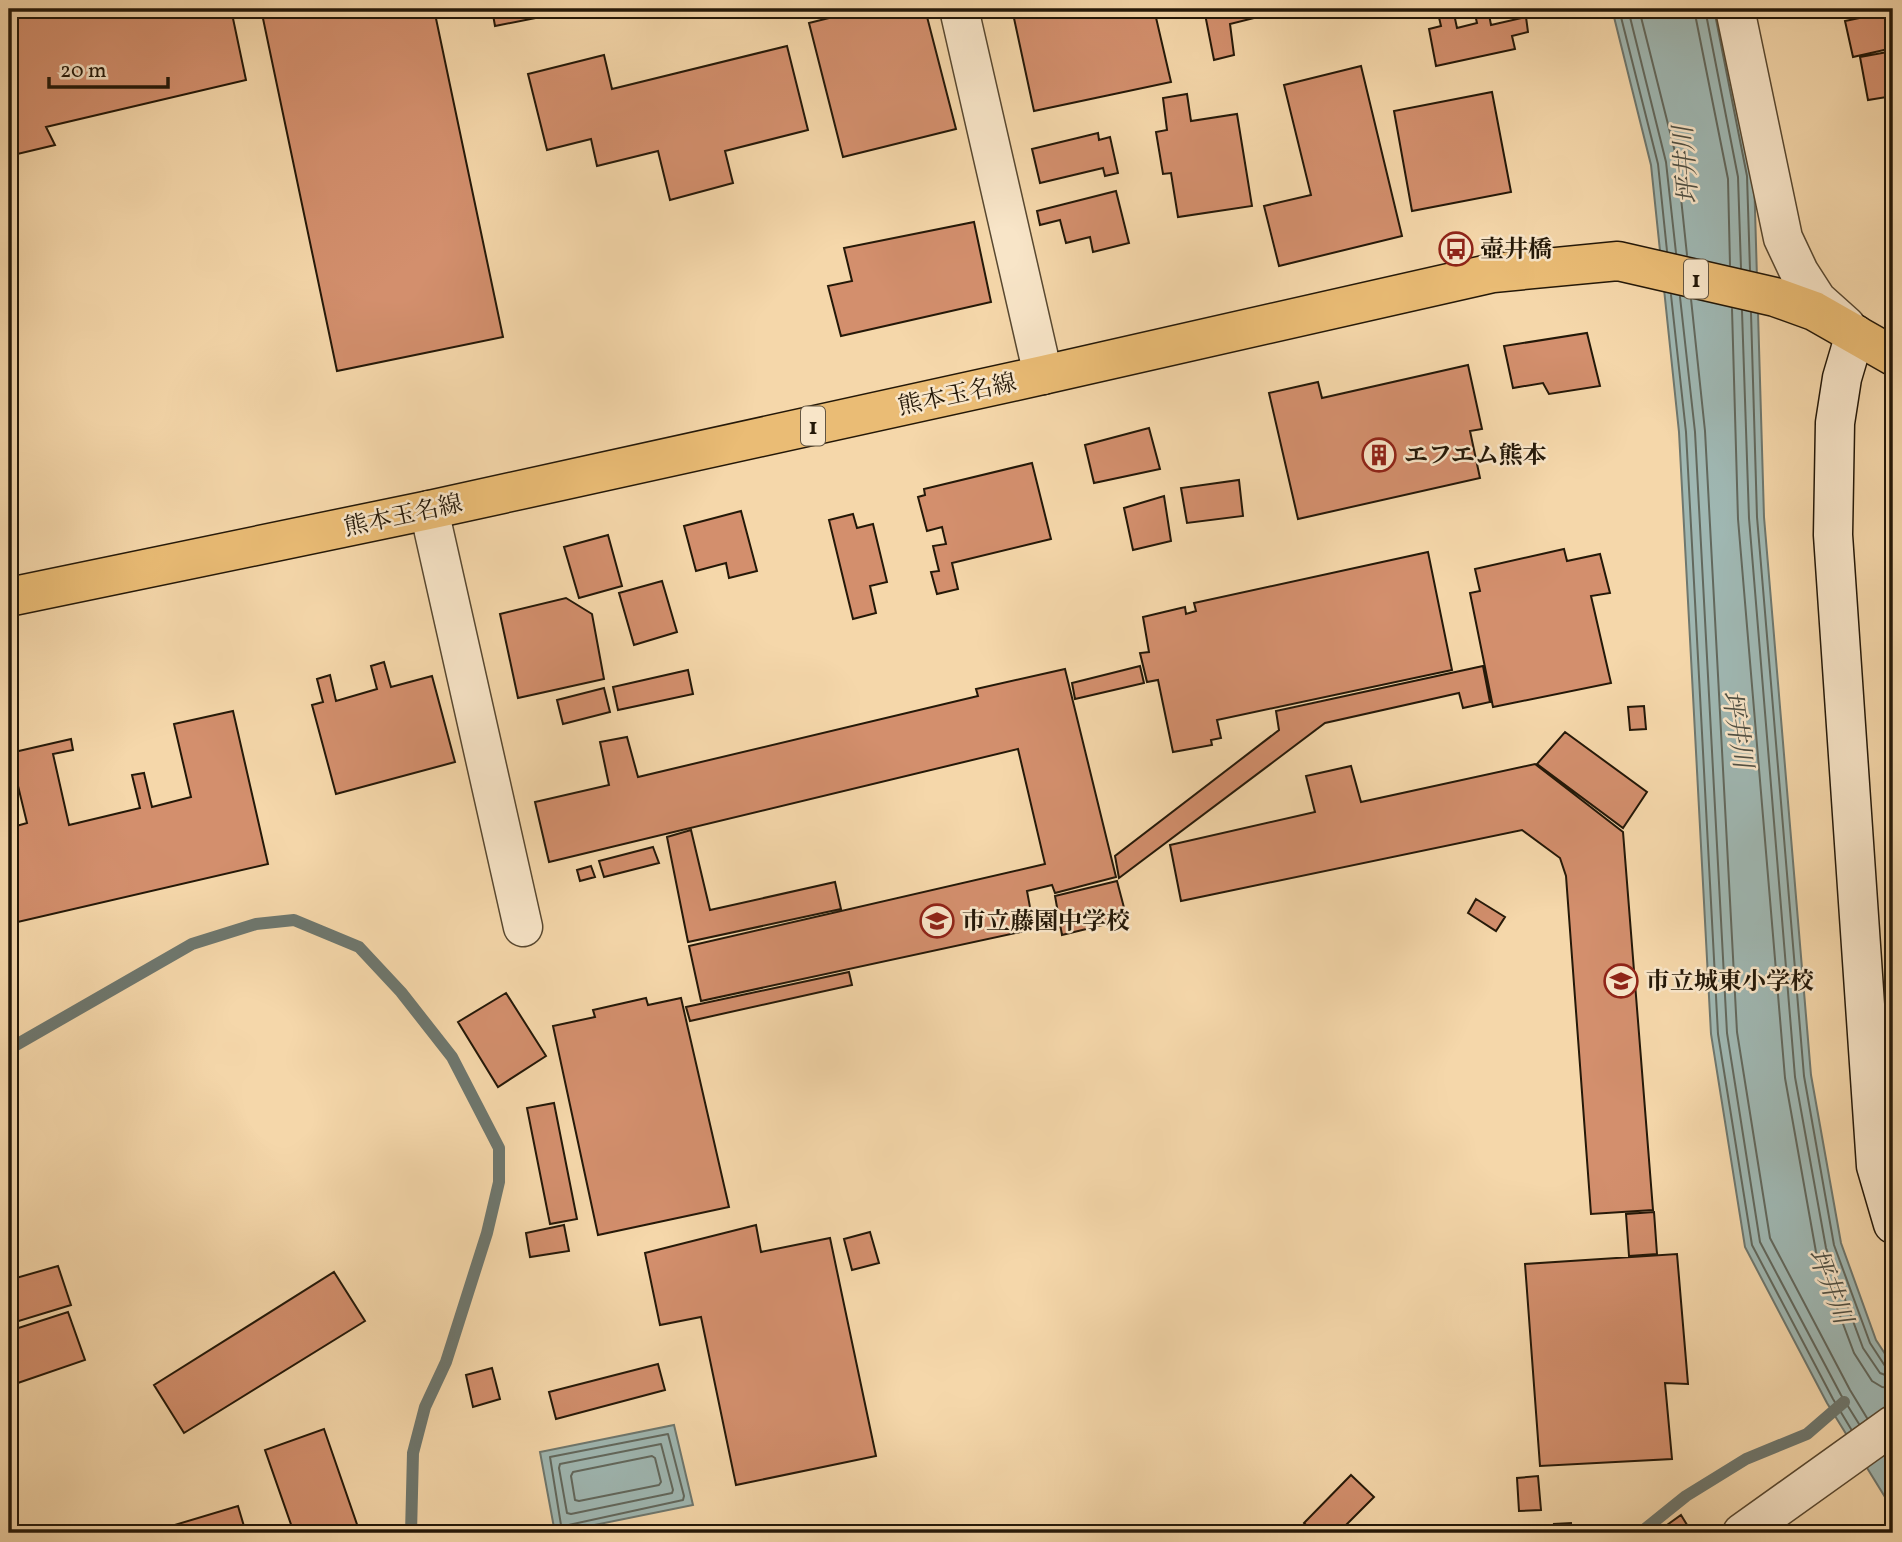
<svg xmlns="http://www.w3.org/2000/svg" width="1902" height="1542" viewBox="0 0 1902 1542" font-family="Vollkorn,'Noto Serif JP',serif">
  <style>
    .water { fill: #9fb7b2; stroke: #6e776e; stroke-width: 2 }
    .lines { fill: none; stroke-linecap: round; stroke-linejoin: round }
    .shore { stroke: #62685d; stroke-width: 2 }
    .stream { stroke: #6e776e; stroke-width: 12 }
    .building { fill: #d38f6d; stroke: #241808; stroke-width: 2 }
    .street-casing { stroke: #584830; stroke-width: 41 }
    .secondary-casing { stroke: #241808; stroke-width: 41 }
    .primary-casing { stroke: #241808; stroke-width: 41 }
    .street { stroke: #f8e5c8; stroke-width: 38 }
    .secondary { stroke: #f8e5c8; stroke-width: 38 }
    .primary { stroke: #eabc75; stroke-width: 38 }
    .labels { text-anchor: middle; stroke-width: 5; stroke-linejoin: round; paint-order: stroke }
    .shield { fill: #f8e5c8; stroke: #645642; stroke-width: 2 }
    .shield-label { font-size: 23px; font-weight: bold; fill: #241808 }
    .poi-label { font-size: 24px; font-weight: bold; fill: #241808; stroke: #f8e5c8; text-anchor: start }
    .street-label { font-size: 24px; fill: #241808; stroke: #f8e5c8 }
    .water-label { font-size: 26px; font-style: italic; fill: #4f5044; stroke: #f8e5c8 }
  </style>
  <rect width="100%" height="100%" fill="#f5d7aa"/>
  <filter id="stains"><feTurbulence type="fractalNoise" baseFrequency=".00286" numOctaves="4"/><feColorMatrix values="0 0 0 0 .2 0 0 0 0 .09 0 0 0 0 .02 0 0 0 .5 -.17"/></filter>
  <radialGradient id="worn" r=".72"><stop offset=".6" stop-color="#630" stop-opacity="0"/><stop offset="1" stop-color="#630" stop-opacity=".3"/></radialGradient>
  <!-- water -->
  <path class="water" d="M1612,9H1720L1754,176L1764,517L1811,1075L1841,1243L1876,1340L1893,1366V1510L1827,1403L1745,1247L1711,1034L1679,432L1651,165Z
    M674,1425L693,1505L555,1533L540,1452Z"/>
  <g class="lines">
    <!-- shore -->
    <path class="shore" d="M1619,9L1658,164L1667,251
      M1628,9L1666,162L1676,253
      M1639,9L1677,160L1687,255
      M1694,9L1728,179L1730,265
      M1705,9L1738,177L1741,268
      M1714,9L1747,176L1750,270
      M1671,295L1686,432L1718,1034L1752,1245L1833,1399L1851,1429
      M1680,297L1695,432L1727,1033L1760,1242L1841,1395L1859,1424
      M1691,299L1705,431L1737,1032L1770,1238L1850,1390L1867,1418
      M1732,309L1738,519L1785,1078L1816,1252L1854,1353L1872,1381L1882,1387L1893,1388
      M1742,311L1749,518L1795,1077L1826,1248L1863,1348L1880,1373L1893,1378
      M1751,313L1757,517L1804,1076L1834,1245L1870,1343L1885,1366L1893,1369
      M668,1434L684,1496L683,1500L564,1526L561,1525L550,1457Z
      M661,1444L673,1490L672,1493L571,1514L567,1513L559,1468L560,1464Z
      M652,1456L655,1458L661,1482L659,1485L579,1501L575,1500L571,1476L573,1472Z"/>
    <!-- stream -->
    <path class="stream" d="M9,1049L192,944L256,924L294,920L359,947L401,992L452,1057L499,1148V1182L487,1233L446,1362L425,1407L413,1453L411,1533
      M1640,1533L1686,1496L1746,1459L1807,1434L1844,1402"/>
  </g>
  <!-- building -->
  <path class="building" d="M9,9H231L246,80L46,127L55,145L9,156Z
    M261,9H434L503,337L337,371Z
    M492,9H581L495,26Z
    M865,9H925L956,129L843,157L809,23Z
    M1012,9H1154L1171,82L1034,111Z
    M1204,9H1282V11L1230,24L1234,55L1214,60Z
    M1437,9H1453L1457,28L1477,23L1474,10L1480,9H1488L1491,25L1526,17L1528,32L1512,36L1515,49L1436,66L1429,29L1441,26Z
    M1893,11V48L1853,57L1845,21Z
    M787,46L808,130L725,151L733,183L670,200L658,151L597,166L591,139L547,150L528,74L604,55L612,89Z
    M1893,51V96L1868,100L1860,57Z
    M1361,66L1402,236L1279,266L1264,206L1311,195L1284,85Z
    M1492,92L1511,192L1412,211L1394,111Z
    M1187,94L1191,121L1237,114L1252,206L1178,217L1171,173L1163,174L1156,132L1167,130L1163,98Z
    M1098,133L1099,140L1110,137L1118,173L1105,176L1103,168L1040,183L1032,149Z
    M1116,191L1129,243L1093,252L1090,237L1066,243L1060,220L1040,225L1037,211Z
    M974,222L991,302L841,336L828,286L852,281L844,248Z
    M1587,333L1600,386L1549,394L1543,383L1513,388L1504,346Z
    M1468,365L1482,429L1470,431L1480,478L1298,519L1269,393L1318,382L1322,398Z
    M1149,428L1160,469L1094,483L1085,445Z
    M1032,463L1051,539L952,563L958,589L937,594L931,572L939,571L933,546L946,544L942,527L927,531L918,497L925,495L924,489Z
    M1239,480L1243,516L1187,523L1181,488Z
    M1164,496L1171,541L1133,550L1124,508Z
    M741,511L757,571L729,578L726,563L696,571L684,526Z
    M853,514L857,528L873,524L887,582L870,586L876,613L853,619L829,520Z
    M608,535L622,586L579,598L564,547Z
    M1564,549L1567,561L1600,554L1610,593L1591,596L1611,683L1493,707L1470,593L1480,591L1475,569Z
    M1428,552L1452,670L1217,720L1221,738L1211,740L1212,745L1173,752L1158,680L1147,682L1140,653L1149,652L1143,617L1185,607L1186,614L1196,611L1194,603Z
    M662,581L677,632L634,645L619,593Z
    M566,598L592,614L604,679L518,698L500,614Z
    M384,662L391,687L432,676L455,762L336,794L312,705L323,702L317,679L330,675L336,701L377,689L371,666Z
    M1140,666L1144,683L1075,699L1072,683Z
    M1483,666L1490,702L1463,708L1459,693L1325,723L1119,878L1115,856L1279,730L1276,711Z
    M1065,669L1116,877L1055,893L1052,885L1027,891L1034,929L701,1001L689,946L1045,864L1018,749L549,862L535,802L609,785L600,742L627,737L638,777L978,696L976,689Z
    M688,670L693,694L618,710L613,687Z
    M604,688L610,712L563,724L557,700Z
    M1644,706L1646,729L1630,730L1628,707Z
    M233,711L268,864L9,924V828L27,823L10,753L71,739L73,750L53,754L69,825L140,808L132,775L144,773L152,807L191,797L174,724Z
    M1565,732L1647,792L1623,828L1537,764Z
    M1535,764L1623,832L1653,1210L1591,1214L1566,876L1560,858L1522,830L1181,901L1170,845L1315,812L1306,776L1351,766L1361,802Z
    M691,830L710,910L835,882L841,909L688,942L667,837Z
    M653,847L659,863L604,877L599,861Z
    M591,866L595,877L580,881L577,870Z
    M1117,881L1127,919L1062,935L1055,896Z
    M1476,899L1505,917L1496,931L1468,913Z
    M849,972L852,985L690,1021L686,1007Z
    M506,993L546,1056L498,1087L458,1022Z
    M646,998L648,1005L681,998L729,1207L598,1235L553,1026L595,1017L593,1010Z
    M554,1103L577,1219L550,1224L527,1108Z
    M1654,1212L1657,1254L1629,1256L1626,1214Z
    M564,1225L569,1251L530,1257L526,1233Z
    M756,1225L761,1252L830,1238L876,1456L736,1485L701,1317L660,1325L645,1253Z
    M870,1232L879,1263L852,1270L844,1239Z
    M1677,1254L1688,1384L1665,1383L1672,1459L1540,1466L1525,1264Z
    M58,1266L71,1305L9,1324V1280Z
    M334,1272L365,1321L184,1433L154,1385Z
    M68,1312L85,1360L9,1386V1331Z
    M658,1364L665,1390L556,1419L549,1392Z
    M492,1368L500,1399L473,1407L466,1375Z
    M324,1429L360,1533H294L265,1450Z
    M1351,1475L1374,1497L1338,1533H1314L1304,1523Z
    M1538,1476L1541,1510L1519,1511L1517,1478Z
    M238,1506L246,1533H148Z
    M1681,1515L1692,1533H1672L1667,1525Z
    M1571,1523L1572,1533H1555L1554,1524Z"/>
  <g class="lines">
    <defs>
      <path id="street" d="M959,9L1043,375
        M1735,9L1783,238L1799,272L1817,300L1846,326
        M429,510L523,927
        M1742,1533L1893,1425"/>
      <path id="secondary" d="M1855,334L1842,378L1835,423L1833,535L1876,1166L1893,1224"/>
      <path id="primary" d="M9,597L429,510L1043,375L1493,273L1618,261L1775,297L1814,311L1893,356"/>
    </defs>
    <!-- street casing -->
    <use href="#street" class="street-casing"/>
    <!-- secondary casing -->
    <use href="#secondary" class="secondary-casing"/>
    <!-- primary casing -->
    <use href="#primary" class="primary-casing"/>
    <!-- street -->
    <use href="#street" class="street"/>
    <!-- secondary -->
    <use href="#secondary" class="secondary"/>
    <!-- primary -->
    <use href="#primary" class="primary"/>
  </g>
  <!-- icons -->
  <defs>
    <symbol id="bus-ring" viewBox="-11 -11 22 22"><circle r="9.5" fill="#f8e5c8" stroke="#8f2418" stroke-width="1.5"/><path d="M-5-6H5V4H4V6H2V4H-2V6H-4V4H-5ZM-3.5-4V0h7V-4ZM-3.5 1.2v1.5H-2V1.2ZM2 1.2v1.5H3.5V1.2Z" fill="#8f2418"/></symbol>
    <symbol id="building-ring" viewBox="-11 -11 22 22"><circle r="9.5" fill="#f8e5c8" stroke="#8f2418" stroke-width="1.5"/><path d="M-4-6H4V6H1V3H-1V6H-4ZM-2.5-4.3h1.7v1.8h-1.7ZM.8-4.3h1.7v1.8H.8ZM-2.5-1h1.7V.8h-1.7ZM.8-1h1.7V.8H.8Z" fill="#8f2418"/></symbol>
    <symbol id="school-ring" viewBox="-11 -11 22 22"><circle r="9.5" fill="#f8e5c8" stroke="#8f2418" stroke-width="1.5"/><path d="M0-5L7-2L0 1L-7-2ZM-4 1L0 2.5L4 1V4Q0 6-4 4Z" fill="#8f2418"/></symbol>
  </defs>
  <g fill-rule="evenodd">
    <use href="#bus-ring" x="1437" y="230" width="38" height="38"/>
    <use href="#building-ring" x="1360" y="436" width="38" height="38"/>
    <use href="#school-ring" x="918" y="902" width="38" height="38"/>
    <use href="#school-ring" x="1602" y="962" width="38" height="38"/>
  </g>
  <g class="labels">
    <!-- shield labels -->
    <g class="shield">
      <rect x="1684" y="259.5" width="24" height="39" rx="5"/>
      <rect x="801" y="406.5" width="24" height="39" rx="5"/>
    </g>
    <g class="shield-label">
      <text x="1696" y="287">1</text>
      <text x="813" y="434">1</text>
    </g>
    <!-- poi labels -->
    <g class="poi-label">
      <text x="1480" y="257">壺井橋</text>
      <text x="1404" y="463">エフエム熊本</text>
      <text x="962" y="929">市立藤園中学校</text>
      <text x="1646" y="989">市立城東小学校</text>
    </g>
    <!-- street labels -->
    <g class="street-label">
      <text transform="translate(957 394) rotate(-12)" y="8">熊本玉名線</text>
      <text transform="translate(403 515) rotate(-12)" y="8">熊本玉名線</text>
    </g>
    <!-- water labels -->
    <g class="water-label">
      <text transform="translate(1685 165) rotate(-94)" y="9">坪井川</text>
      <text transform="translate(1738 729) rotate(81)" y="9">坪井川</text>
      <text transform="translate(1831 1286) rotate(69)" y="9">坪井川</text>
    </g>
  </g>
  <!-- margin -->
  <rect width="1902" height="1542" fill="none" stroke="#f5d7aa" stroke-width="35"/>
  <rect x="10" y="10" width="1881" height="1521" fill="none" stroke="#241808" stroke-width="3.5"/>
  <rect x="18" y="18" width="1867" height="1507" fill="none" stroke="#241808" stroke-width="2"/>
  <!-- scale -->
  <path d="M49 77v10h119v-10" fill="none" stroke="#241808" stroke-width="3.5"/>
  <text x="60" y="77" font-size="21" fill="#241808" stroke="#f8e5c8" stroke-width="5" paint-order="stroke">20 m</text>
  <rect width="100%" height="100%" filter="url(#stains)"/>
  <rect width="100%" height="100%" fill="url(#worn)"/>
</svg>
